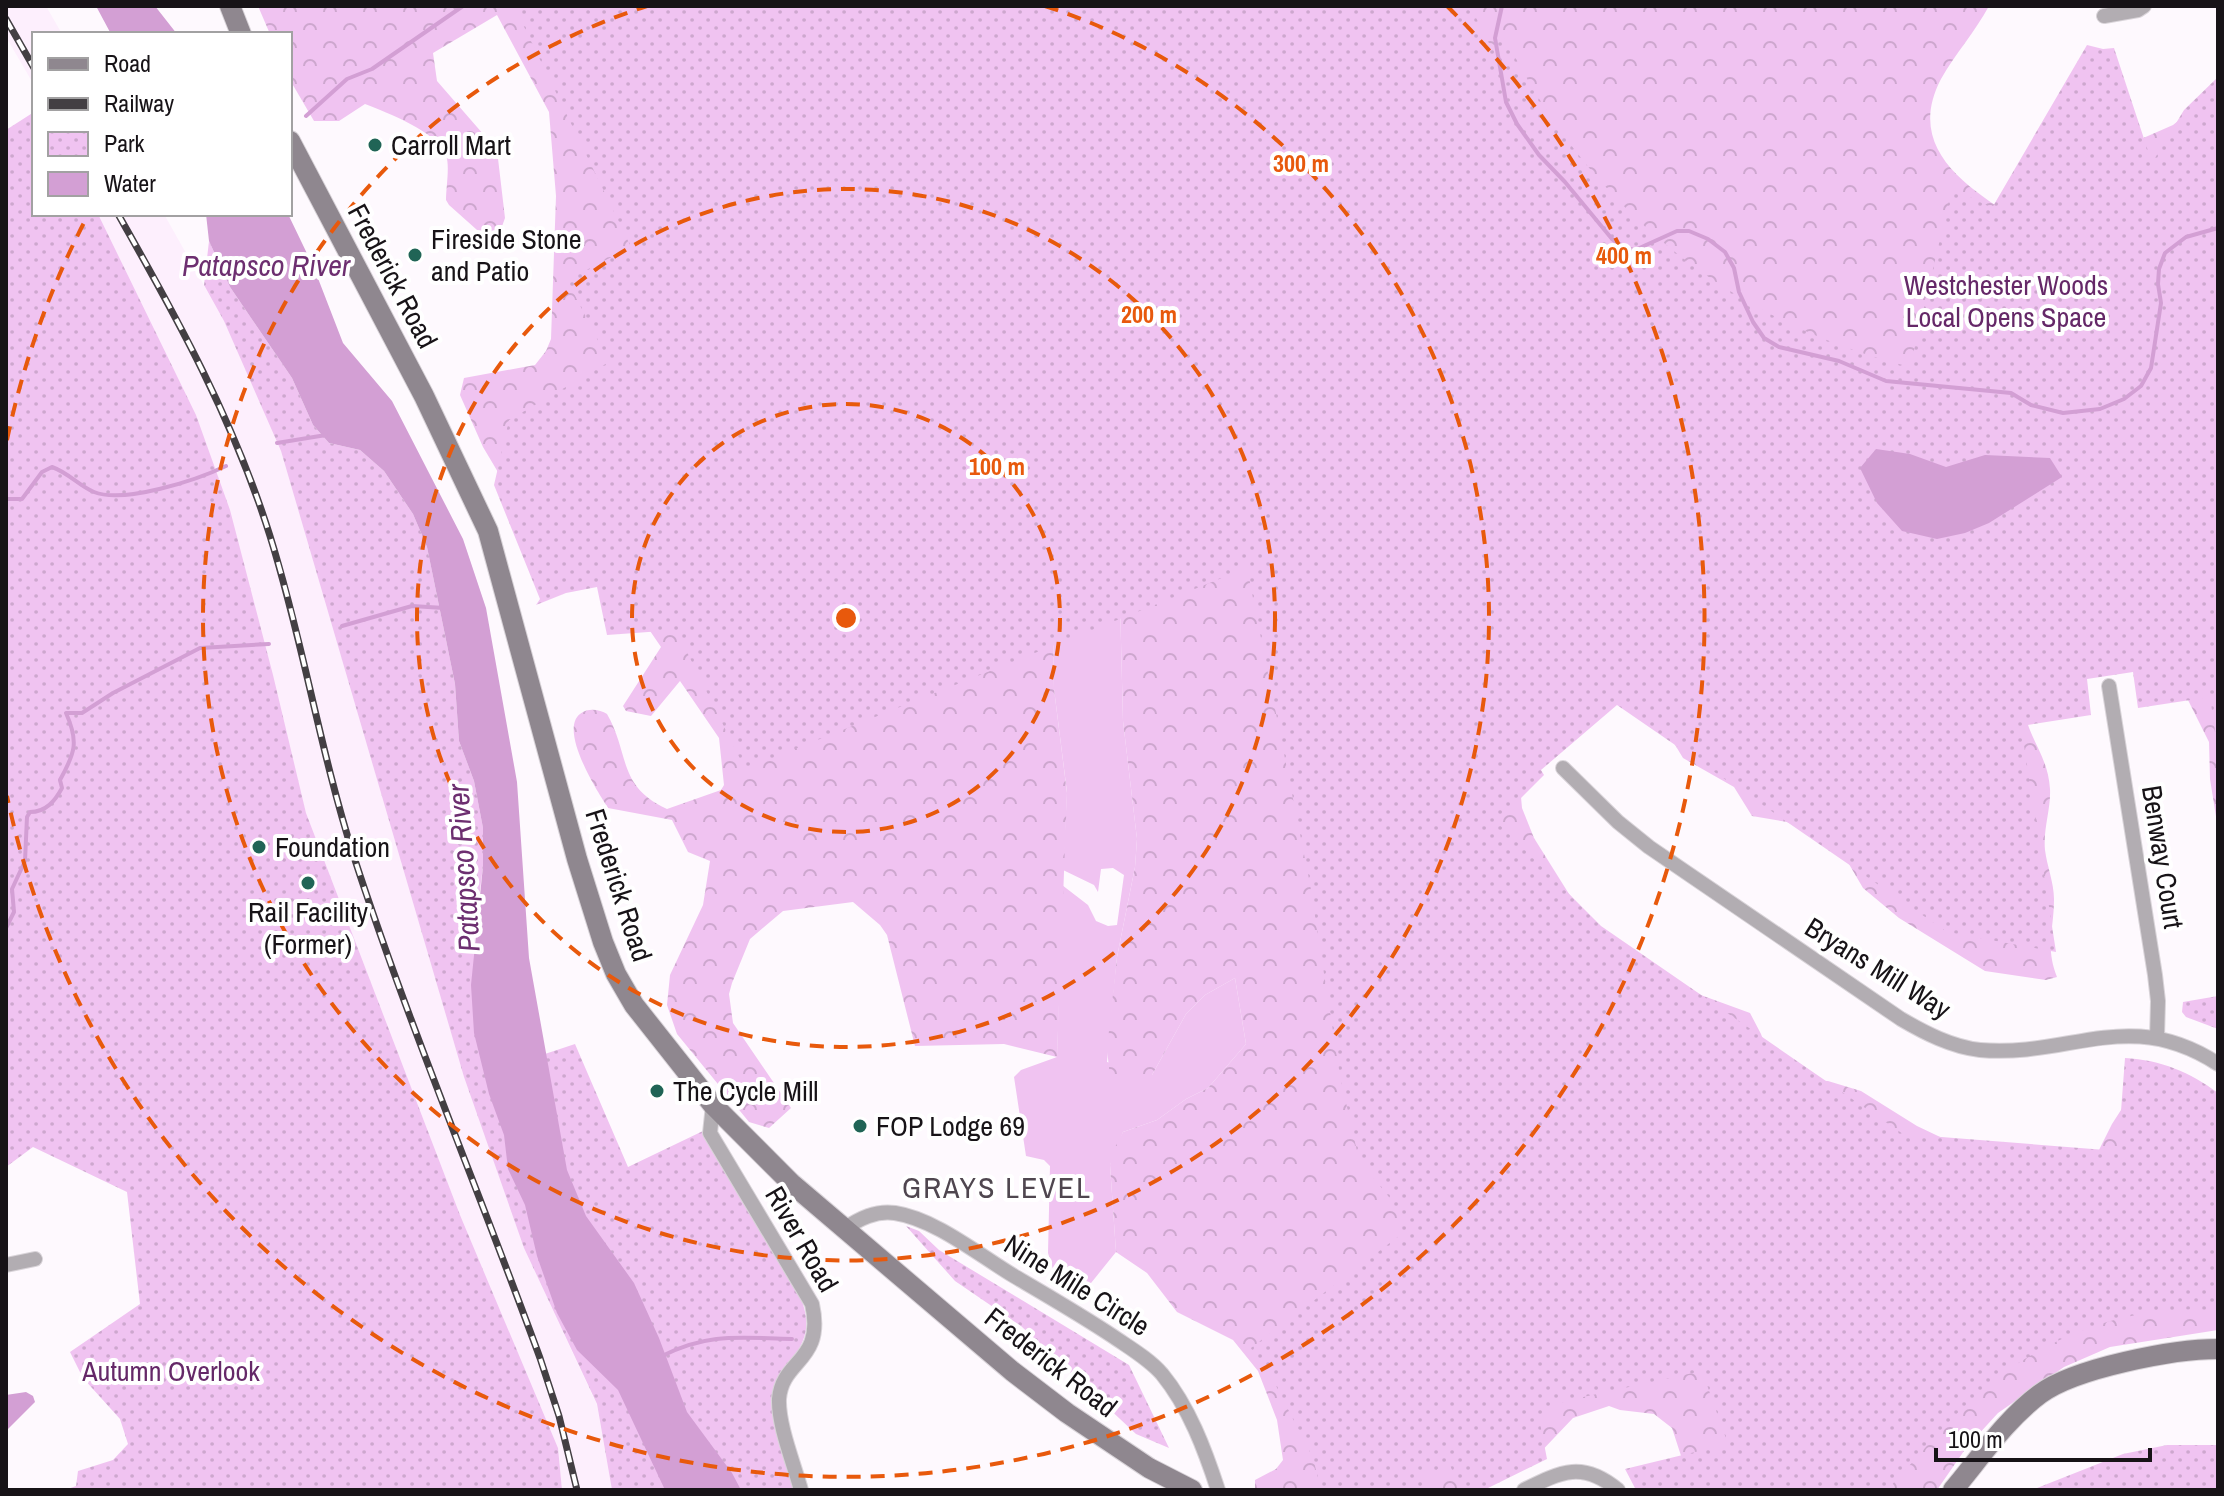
<svg xmlns="http://www.w3.org/2000/svg" width="2224" height="1496" viewBox="0 0 2224 1496" font-family="'Archivo Narrow',sans-serif">
  <style>
    .built { fill: #fdeffd }
    .green { fill: #f0c3f1 }
    .forest { fill: url(#forest-crowns) }
    .park { fill: url(#park-dots) }
    .water { fill: #d39fd4 }
    .lines { fill: none; stroke-linecap: round; stroke-linejoin: round }
    .stream { stroke: #d39fd4; stroke-width: 4 }
    .street-casing { stroke: #d9d4d9; stroke-width: 16 }
    .secondary-casing { stroke: #d9d4d9; stroke-width: 22 }
    .street { stroke: #b2adb2; stroke-width: 14 }
    .secondary { stroke: #8f878f; stroke-width: 20 }
    .rail-casing { stroke: #433f43; stroke-width: 7 }
    .rail { stroke: #fff; stroke-width: 4; stroke-dasharray: 12; stroke-linecap: butt }
    .ring { fill: none; stroke: #e8590c; stroke-width: 4; stroke-dasharray: 14 10 }
    .poi-dot { fill: #206456; stroke: #fff; stroke-width: 3 }
    .labels { text-anchor: middle; stroke-width: 8; stroke-linejoin: round; paint-order: stroke }
    .poi-label { font-size: 28px; fill: #171317; stroke: #fff; text-anchor: start }
    .street-label { font-size: 28px; fill: #171317; stroke: #fff }
    .park-label { font-size: 28px; fill: #652868; stroke: #fff }
    .water-label { font-size: 30px; font-style: italic; fill: #6d2f70; stroke: #fff }
    .neighbourhood-label { font-size: 30px; letter-spacing: 2px; fill: #4f464f; stroke: #fff }
    .centre { fill: #e8590c; stroke: #fff; stroke-width: 4 }
    .ring-label { font-size: 24px; text-anchor: middle; font-weight: bold; fill: #e8590c; stroke: #fff; stroke-width: 8; stroke-linejoin: round; paint-order: stroke }
  </style>
  <defs>
    <pattern id="forest-crowns" width="20" height="18" patternUnits="userSpaceOnUse" patternTransform="scale(2)"><rect width="20" height="18" fill="#f0c3f1"/><path d="M2 6a3 3 0 1 1 6 0M12 15a3 3 0 1 1 6 0" fill="none" stroke="#cda7ce"/></pattern>
    <pattern id="park-dots" width="8" height="8" patternUnits="userSpaceOnUse" patternTransform="scale(2)"><rect width="8" height="8" fill="#f0c3f1"/><path d="M2 2h.1M6 6h.1" fill="none" stroke="#cda7ce" stroke-width="1.8" stroke-linecap="round"/></pattern>
  </defs>
  <rect width="100%" height="100%" fill="#fef9fe"/>
  <!-- built -->
  <path class="built" d="M6,6H46L62,34H34V85L6,37Z
    M98,214H164L224,321L281,451L464,1077L524,1248L597,1405L612,1490H562L558,1448L460,1215L306,813L196,415Z"/>
  <!-- green -->
  <path class="green" d="M1119,563L1123,721L1137,839L1135,867L1117,957L1107,1062L1152,1075L1186,1014L1205,995L1235,978L1246,1044L1208,1088L1186,1099L1157,1120L1123,1132L1110,1165L1116,1252L1087,1288L1077,1289L1055,1276L1048,1253L1050,1166L1044,1160L1026,1156L1014,1077L1021,1070L1057,1057L1062,885L1088,905L1096,921L1108,926L1117,925L1124,875L1113,868L1101,869L1098,892L1094,885L1063,870L1067,792L1054,689L1053,611Z"/>
  <!-- forest -->
  <path class="forest" d="M258,6H1076L1053,611L1054,689L1067,793L1057,1057L1004,1044L915,1046L887,935L880,925L853,902L783,911L750,939L732,983L729,994L733,1023L791,1108L769,1128L749,1122L677,1034L667,1005L670,975L703,905L710,861L688,852L672,820L608,808C598,792 555,726 583,712C590,708 601,710 607,714C630,754 617,786 667,809L721,790L724,785L719,738L680,681L651,716L626,711L623,706L661,647L635,609L547,554L483,447L460,395L464,378L535,365L546,351L551,339L556,196L549,112L497,15L433,53L437,81L497,150L505,218L495,246L449,205L446,200C446,187 450,166 446,155C436,131 388,113 365,104L339,121H314L290,80V34H270Z
    M1124,6H1989C1975,32 1955,54 1941,79C1906,146 1963,185 2012,216L2141,139L2173,125L2197,106L2218,83V829L2210,779L2209,742L2188,700L2153,666L2068,675L2025,714C2031,742 2048,757 2050,789C2051,809 2043,829 2045,850C2047,866 2054,883 2054,899C2054,930 2045,947 2057,977L2046,980L1985,971L1899,918L1863,888L1839,847L1787,822L1752,816L1734,787L1683,758L1663,725L1620,682L1523,786L1521,797L1522,808L1534,838L1569,894L1609,938L1698,994L1750,1013L1761,1034L1768,1054L1803,1080L1828,1081L1861,1091L1917,1126L1957,1145L2097,1154L2112,1124L2130,1096L2218,1105V1330L2110,1347L2064,1367L1998,1413L1966,1448L1937,1490H1657L1684,1465L1672,1428L1654,1414L1620,1410L1609,1406L1573,1418L1534,1459L1473,1490H1255V1480L1276,1469L1283,1460L1277,1420L1258,1371L1233,1340L1177,1312L1147,1273L1116,1252L1110,1165L1112,1153L1123,1132L1157,1120L1186,1099L1208,1088L1246,1044L1235,978L1205,995L1186,1014L1152,1075L1115,1087L1110,1077L1107,1049L1117,957L1135,867L1137,839L1123,721L1119,563Z"/>
  <!-- park -->
  <path class="park" d="M514,6H1470L1492,49L1502,31C1584,203 1725,320 1910,367L1952,188L1992,208L2087,45L2103,49L2114,48L2152,163L2184,110L2218,77V751L2210,697L2138,708L2133,672L2087,679L2091,715L2021,726L2056,952L1947,932L1617,705L1541,770L1544,775L1497,822L1601,926L1903,1134L2118,1151L2125,1058C2161,1060 2190,1072 2218,1093V1311C2136,1302 2047,1335 1985,1388C1949,1418 1919,1456 1887,1490H1636L1625,1469L1728,1444L1702,1371L1565,1401L1539,1418L1547,1459L1484,1490H1460L1450,1465L1422,1475L1428,1490H1321L1313,1458L1269,1372L1264,1374L1251,1348L1403,1233L1393,1202L1359,1160L1340,1076L1310,884L1247,568L745,769L676,630L607,635L597,587L566,593L536,605L540,599L494,485L509,420L609,362L567,280L631,247Z
    M34,112V214H98L196,415L230,510L273,675L306,813L460,1215L558,1448L562,1490H65L76,1486L78,1471L113,1460L128,1444L120,1419L83,1378L70,1352L140,1304L127,1192L33,1147L6,1167V130Z
    M209,241L230,287L292,378L313,425L329,443L360,450L384,471L413,514L427,547L455,684L459,741L474,781L483,828V866L474,938L485,1074L575,1044L628,1167L703,1131L794,1281C817,1331 806,1341 776,1382L794,1490H612L597,1404L524,1248L464,1077L281,451L224,321L204,285Z
    M2218,996V1029L2186,1017L2182,1012L2183,1002Z
    M906,1226L919,1231L939,1250L1129,1365L1169,1448L1136,1434L1021,1326L955,1281Z
    M2167,1445H2218V1490H2032L2123,1454Z"/>
  <!-- water -->
  <path class="water" d="M96,6H155L177,34H111Z
    M206,214H288L314,268L343,343L392,401L463,539L486,608L517,782L529,958L567,1170L586,1216L634,1283L659,1338L687,1412L732,1473L741,1490H665L618,1390L577,1350L557,1313L537,1256L525,1205L508,1169L504,1135L489,1094L474,1033L471,985L483,866V828L474,781L459,741L455,684L427,547L413,514L384,471L360,450L329,443L313,425L292,378L230,287L209,241Z
    M1876,449L1910,454L1946,467L1985,455L2050,458L2062,477L1989,523L1965,533L1937,539L1902,531L1877,503L1860,468Z
    M26,1392L33,1396L35,1402L6,1431V1395Z"/>
  <g class="lines">
    <!-- stream -->
    <path class="stream" d="M1502,6L1495,38L1506,102L1517,124L1539,155L1565,182L1612,239L1625,248L1635,250L1677,231H1689L1708,239L1725,252L1734,268L1739,292L1753,322L1764,338L1779,347L1839,361L1886,381L2011,393L2031,405L2063,413L2100,409L2124,399L2141,386L2151,368L2161,303L2158,284L2159,269L2165,253L2186,237L2218,228
      M306,116L347,79L372,69L463,6
      M277,443L326,435
      M6,499H22L42,472L52,467C69,473 79,486 94,492C124,504 197,480 226,466
      M342,626L412,606L444,608
      M6,928L14,912L12,889L25,861L27,817L30,812C46,812 55,801 62,788L60,780C75,753 79,742 66,713H82L113,693L200,648L269,644
      M662,1356C710,1332 741,1338 792,1339"/>
    <defs>
      <path id="street" d="M2104,16L2138,10L2144,6
        M2109,686L2155,975L2158,1001L2157,1038
        M1563,768L1618,822L1649,847L1901,1019C1925,1033 1952,1047 1980,1050C2070,1058 2129,1006 2218,1064
        M713,1105L710,1133L812,1304C825,1362 782,1359 779,1399C778,1425 794,1464 801,1490
        M844,1229C859,1219 876,1210 895,1213C935,1219 979,1255 1014,1276C1048,1296 1081,1315 1114,1337C1130,1348 1149,1359 1162,1374C1189,1407 1205,1450 1218,1490
        M6,1265L35,1259
        M1524,1490C1562,1471 1583,1461 1618,1490"/>
      <path id="secondary" d="M230,6L241,34
        M290,141L424,396L488,531L577,859L603,942L616,974L634,1005L713,1105L791,1183L1012,1371L1067,1413L1149,1468L1192,1490
        M1953,1490C1980,1458 2006,1419 2040,1394C2075,1368 2174,1349 2218,1349"/>
    </defs>
    <!-- street casing -->
    <use href="#street" class="street-casing"/>
    <!-- secondary casing -->
    <use href="#secondary" class="secondary-casing"/>
    <!-- street -->
    <use href="#street" class="street"/>
    <!-- secondary -->
    <use href="#secondary" class="secondary"/>
    <defs>
      <path id="rail" d="M6,19L34,68
        M118,214C177,318 234,421 270,536C303,641 320,751 354,857C409,1026 479,1191 540,1358L559,1416L577,1490"/>
    </defs>
    <!-- rail casing -->
    <use href="#rail" class="rail-casing"/>
    <!-- rail -->
    <use href="#rail" class="rail"/>
  </g>
  <!-- distance rings -->
  <g class="ring">
    <circle cx="846" cy="618" r="214"/>
    <circle cx="846" cy="618" r="429"/>
    <path d="M1045 6A643 643 0 1 1 647 6"/>
    <path d="M7 440A858 858 0 0 1 88 215M1447 6A858 858 0 1 1 7 796"/>
  </g>
  <!-- markers -->
  <g class="poi-dot">
    <circle cx="375" cy="145" r="8"/>
    <circle cx="415" cy="255" r="8"/>
    <circle cx="259" cy="847" r="8"/>
    <circle cx="308" cy="883" r="8"/>
    <circle cx="657" cy="1091" r="8"/>
    <circle cx="860" cy="1126" r="8"/>
  </g>
  <g class="labels">
    <!-- poi labels -->
    <g class="poi-label">
      <text x="391" y="155">Carroll Mart</text>
      <text x="431" y="249">Fireside Stone<tspan x="431" dy="32">and Patio</tspan></text>
      <text x="275" y="857">Foundation</text>
      <text x="308" y="922" text-anchor="middle">Rail Facility<tspan x="308" dy="32">(Former)</tspan></text>
      <text x="673" y="1101">The Cycle Mill</text>
      <text x="876" y="1136">FOP Lodge 69</text>
    </g>
    <!-- street labels -->
    <g class="street-label">
      <text transform="translate(393 276) rotate(62)" y="10">Frederick Road</text>
      <text transform="translate(2163 857) rotate(81)" y="10">Benway Court</text>
      <text transform="translate(619 885) rotate(72)" y="10">Frederick Road</text>
      <text transform="translate(1878 968) rotate(32)" y="10">Bryans Mill Way</text>
      <text transform="translate(802 1239) rotate(60)" y="10">River Road</text>
      <text transform="translate(1077 1285) rotate(32)" y="10">Nine Mile Circle</text>
      <text transform="translate(1051 1362) rotate(38)" y="10">Frederick Road</text>
    </g>
    <!-- park labels -->
    <g class="park-label">
      <text x="2006" y="295">Westchester Woods<tspan x="2006" dy="32">Local Opens Space</tspan></text>
      <text x="171" y="1381">Autumn Overlook</text>
    </g>
    <!-- water labels -->
    <g class="water-label">
      <text x="266" y="276">Patapsco River</text>
      <text transform="translate(464 868) rotate(-94)" y="10">Patapsco River</text>
    </g>
    <!-- neighbourhood labels -->
    <g class="neighbourhood-label">
      <text x="997" y="1198">GRAYS LEVEL</text>
    </g>
  </g>
  <circle cx="846" cy="618" r="12" class="centre"/>
  <g class="ring-label">
    <text x="1301" y="172">300 m</text>
    <text x="1624" y="264">400 m</text>
    <text x="1149" y="323">200 m</text>
    <text x="997" y="475">100 m</text>
  </g>
  <!-- border -->
  <rect width="2224" height="1496" fill="none" stroke="#171317" stroke-width="16"/>
  <!-- legend -->
  <rect x="32" y="32" width="260" height="184" fill="#ffffff" stroke="#a2a1a2" stroke-width="2"/>
  <rect x="48" y="58" width="40" height="12" fill="#8f878f" stroke="#a2a1a2" stroke-width="2"/>
  <text x="104" y="72" font-size="24" fill="#171317">Road</text>
  <rect x="48" y="98" width="40" height="12" fill="#433f43" stroke="#a2a1a2" stroke-width="2"/>
  <text x="104" y="112" font-size="24" fill="#171317">Railway</text>
  <rect x="48" y="132" width="40" height="24" fill="url(#park-dots)" stroke="#a2a1a2" stroke-width="2"/>
  <text x="104" y="152" font-size="24" fill="#171317">Park</text>
  <rect x="48" y="172" width="40" height="24" fill="#d39fd4" stroke="#a2a1a2" stroke-width="2"/>
  <text x="104" y="192" font-size="24" fill="#171317">Water</text>
  <!-- scale -->
  <path d="M1936 1448v12h214v-12" fill="none" stroke="#171317" stroke-width="4"/>
  <text x="1948" y="1448" font-size="24" fill="#171317" stroke="#ffffff" stroke-width="6" paint-order="stroke">100 m</text>
</svg>
